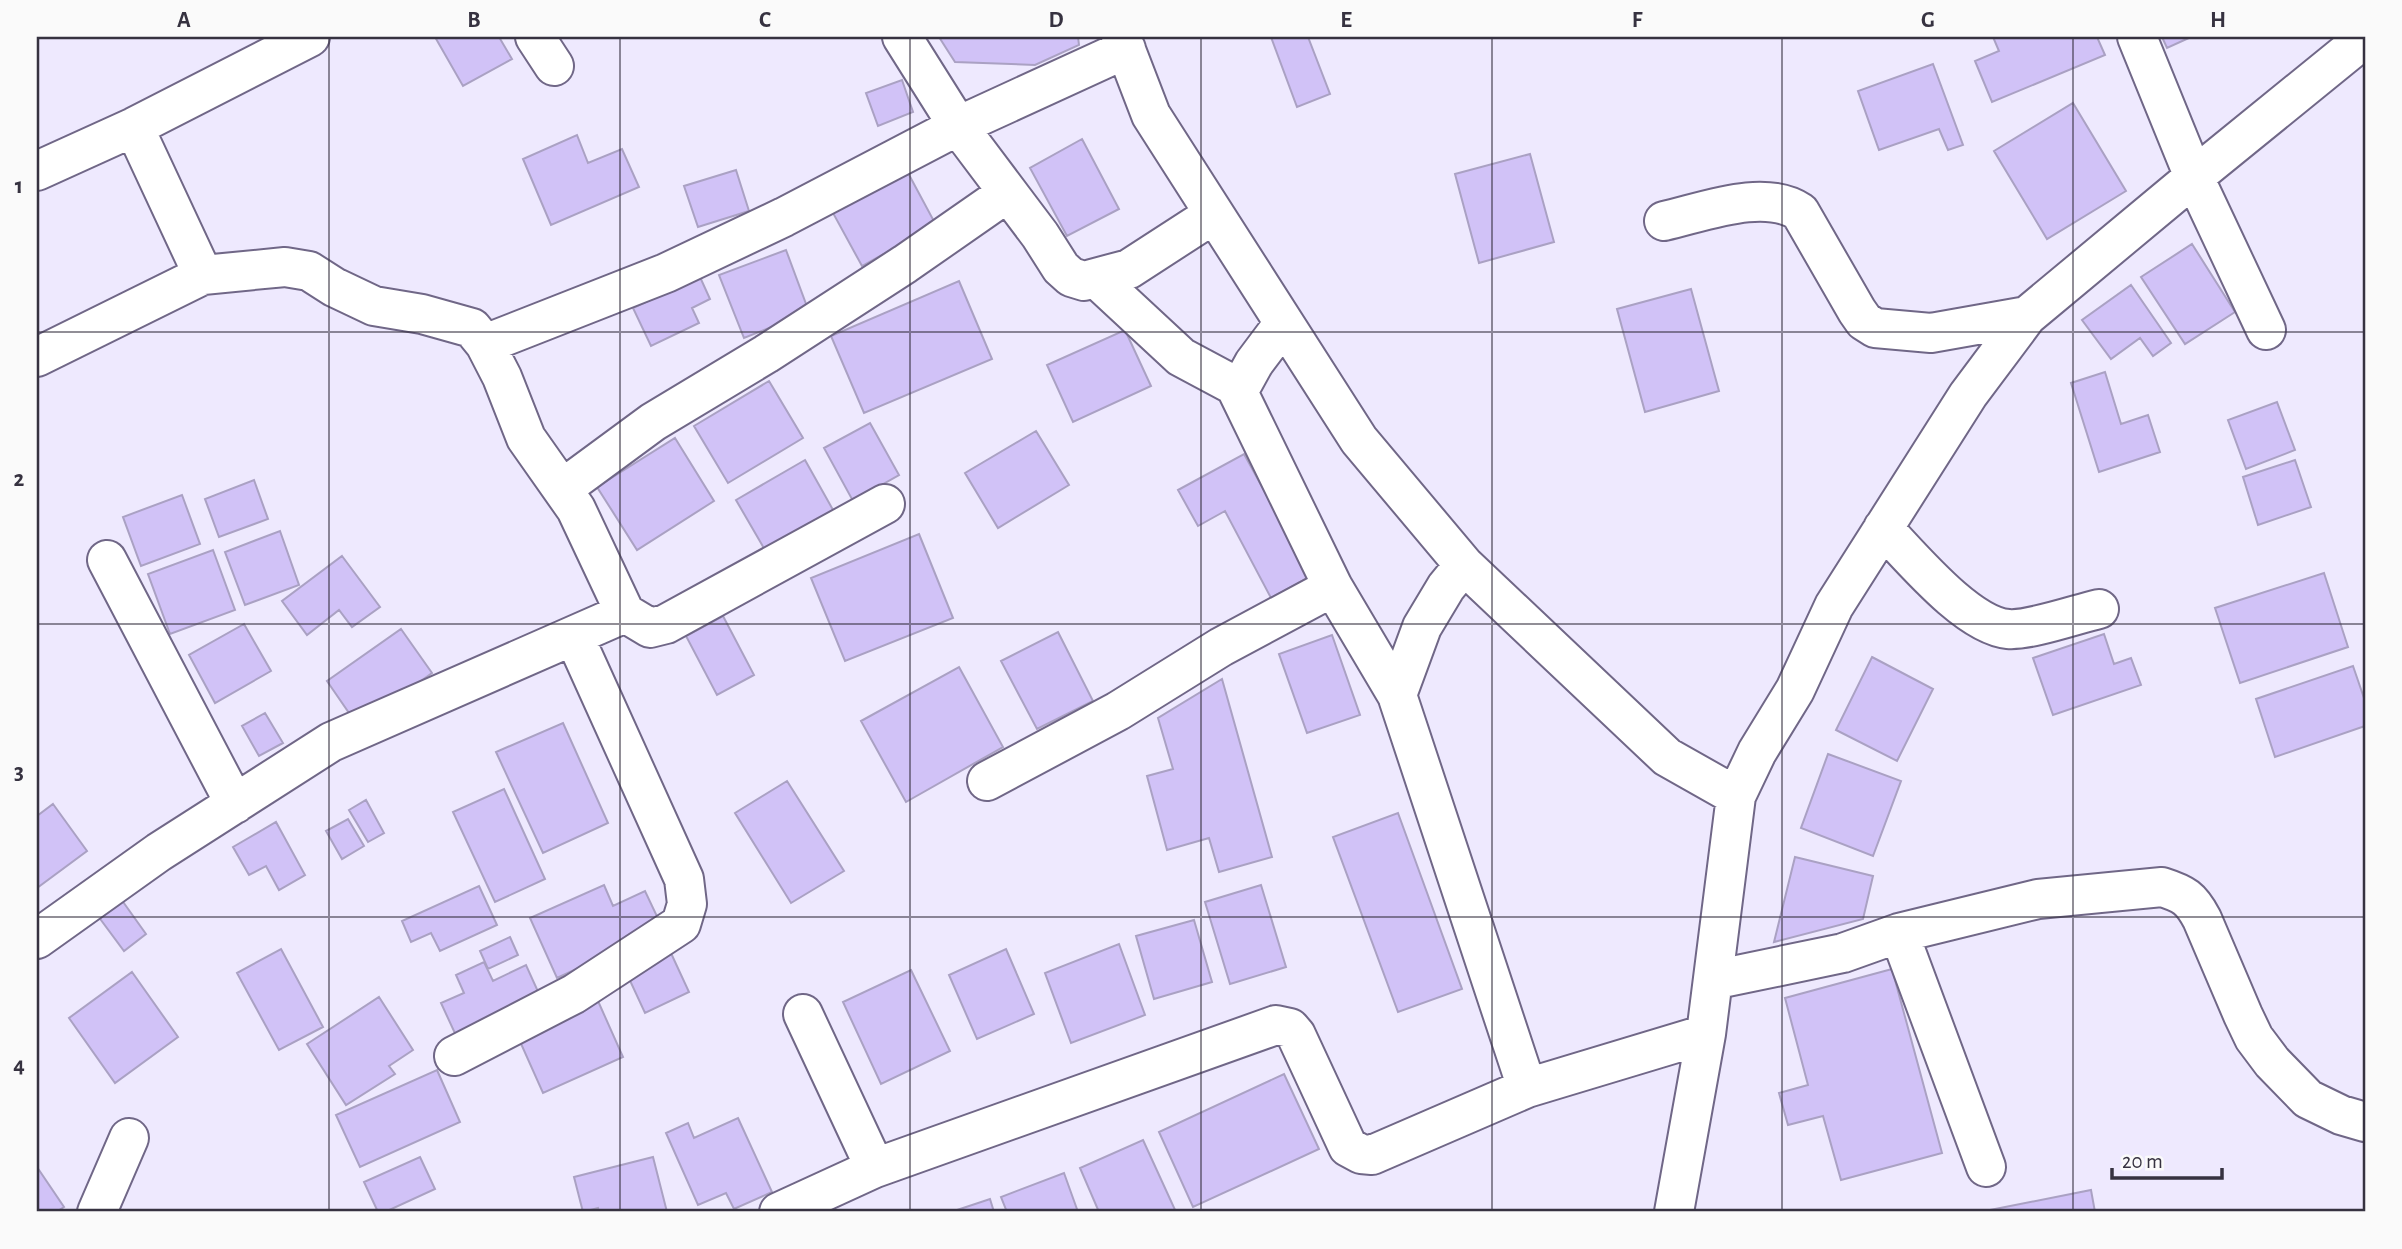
<svg xmlns="http://www.w3.org/2000/svg" width="2402" height="1249" viewBox="0 0 2402 1249" font-family="'Alegreya Sans',sans-serif">
  <style>
    .building { fill: #d1c2f7; stroke: #aaa1c3; stroke-width: 2 }
    .lines { fill: none; stroke-linecap: round; stroke-linejoin: round }
    .minor-casing { stroke: #706787; stroke-width: 42 }
    .minor { stroke: #fff; stroke-width: 38 }
    .grid { fill: none; stroke: #363240; stroke-width: 2; stroke-opacity: 0.55 }
    .neatline { fill: none; stroke: #363240; stroke-width: 2.5 }
    .grid-label { font-size: 23px; text-anchor: middle; font-weight: bold; fill: #363240 }
  </style>
  <rect width="100%" height="100%" fill="#eee9fe"/>
  <!-- building -->
  <path class="building" d="M435,37H499L512,59L463,86Z
    M939,37H1078L1079,45L1035,65L955,62Z
    M1271,37H1308L1330,94L1297,107Z
    M1993,37H2097L2105,55L1992,102L1975,61L1999,51Z
    M2162,37H2191L2167,48Z
    M1933,64L1963,145L1948,150L1939,129L1879,150L1858,91Z
    M902,80L913,112L878,126L866,93Z
    M2073,103L2126,191L2047,239L1994,151Z
    M577,135L588,163L622,149L639,187L551,225L523,159Z
    M1082,139L1119,209L1067,236L1030,168Z
    M1530,154L1554,242L1479,263L1455,174Z
    M736,170L749,211L698,227L684,186Z
    M907,171L936,225L862,266L833,213Z
    M2192,244L2235,312L2185,344L2141,277Z
    M786,250L809,312L744,338L719,275Z
    M700,277L710,299L692,308L699,323L651,346L633,308Z
    M959,281L992,359L864,413L831,336Z
    M2131,285L2171,343L2153,356L2140,338L2111,359L2082,320Z
    M1691,289L1719,391L1645,412L1617,309Z
    M1125,330L1151,386L1073,422L1047,365Z
    M2105,372L2121,424L2148,415L2160,452L2099,472L2071,383Z
    M769,381L803,438L728,483L694,426Z
    M2277,402L2295,450L2246,469L2228,420Z
    M870,423L899,475L853,501L824,448Z
    M1036,431L1069,485L998,528L965,473Z
    M675,438L714,501L637,550L597,487Z
    M1244,454L1311,576L1271,598L1225,511L1198,526L1178,490Z
    M805,460L837,517L769,557L736,500Z
    M2295,460L2311,507L2258,525L2243,477Z
    M254,480L268,519L219,537L205,499Z
    M182,495L200,544L141,566L123,517Z
    M280,531L299,585L245,605L225,552Z
    M919,534L953,618L845,661L811,578Z
    M213,550L235,610L170,634L148,574Z
    M342,556L380,607L352,627L339,610L307,635L282,601Z
    M2324,573L2348,647L2240,683L2215,608Z
    M723,616L754,675L717,695L686,636Z
    M244,624L271,671L215,703L189,655Z
    M401,629L432,673L358,726L327,681Z
    M1058,632L1093,701L1037,729L1001,661Z
    M2104,634L2114,664L2131,658L2141,685L2053,715L2033,658Z
    M1332,635L1360,715L1307,733L1279,654Z
    M1872,657L1933,689L1897,761L1836,730Z
    M2353,666L2365,701V726L2275,757L2256,699Z
    M959,667L1003,747L906,802L861,721Z
    M1222,679L1272,857L1219,872L1209,838L1167,850L1147,776L1173,769L1158,718Z
    M265,713L283,743L259,756L242,726Z
    M563,723L608,823L543,853L496,752Z
    M1828,754L1901,781L1873,856L1801,828Z
    M787,781L844,871L791,903L735,813Z
    M504,789L545,879L495,902L453,812Z
    M366,800L384,833L368,842L349,810Z
    M53,804L87,851L37,888V816Z
    M1398,813L1462,989L1398,1012L1333,837Z
    M348,819L364,846L342,859L326,831Z
    M276,822L305,875L279,890L266,866L249,875L233,847Z
    M1795,857L1873,876L1863,919L1774,942Z
    M604,885L613,906L645,891L663,929L557,978L530,918Z
    M1261,885L1286,967L1230,984L1205,902Z
    M479,886L497,925L440,951L431,933L411,942L402,921Z
    M121,899L146,934L124,951L98,916Z
    M1194,920L1212,982L1154,999L1136,936Z
    M510,937L518,955L488,969L480,951Z
    M1119,944L1145,1015L1071,1043L1045,973Z
    M281,949L323,1027L279,1050L237,973Z
    M1006,949L1034,1014L977,1039L949,975Z
    M670,951L689,992L645,1013L626,972Z
    M484,962L493,981L526,965L545,1007L459,1042L441,1003L464,993L456,975Z
    M1892,969L1942,1153L1841,1180L1823,1116L1788,1125L1779,1093L1808,1085L1785,998Z
    M911,970L950,1051L881,1084L843,1002Z
    M132,972L178,1037L115,1083L69,1018Z
    M379,997L413,1050L389,1066L395,1074L346,1105L307,1044Z
    M598,1001L623,1057L543,1093L518,1037Z
    M437,1070L460,1122L360,1167L336,1115Z
    M1284,1074L1319,1149L1193,1207L1159,1132Z
    M738,1118L772,1192L734,1209L726,1193L698,1205L666,1133L688,1123L694,1138Z
    M1143,1140L1176,1212H1099L1080,1168Z
    M420,1157L435,1189L385,1212H378L364,1182Z
    M653,1157L667,1212H599L598,1208L583,1212L574,1177Z
    M37,1167L64,1207L56,1212H37Z
    M1064,1173L1078,1212H1007L1001,1197Z
    M2091,1190L2095,1212H1991L1990,1210Z
    M990,1199L994,1212H951Z"/>
  <g class="lines">
    <defs>
      <path id="minor" d="M535,37L554,66
        M902,37L958,126L1040,235L1061,268L1071,277L1084,281L1129,269L1214,214
        M1121,37L1151,115L1359,440L1464,565L1667,757L1736,796
        M2137,37L2194,177L2266,330
        M134,127L203,275L285,267L309,271L334,287L374,306L422,314L472,328L485,344L502,377L526,438L576,509L625,613L650,628L666,624L885,504
        M37,171L134,127L310,37
        M1664,221C1704,212 1764,188 1800,212L1857,311L1864,321L1875,328L1931,333L2027,316
        M1097,279L1181,357L1239,388
        M1284,323L1254,363L1238,392L1333,587L1397,695L1527,1088L1706,1034
        M485,344L666,273L784,217L958,126L1126,49
        M37,357L203,275
        M562,489L653,422L766,354L905,264L1007,193
        M1883,528C1912,558 1967,625 2008,629C2029,631 2077,614 2099,609
        M107,560L235,804
        M1397,695L1422,627L1446,587L1464,565
        M987,781L1118,711L1221,647L1333,587
        M1899,933L1986,1167
        M37,939L159,852L331,742L625,613
        M1713,980L1843,953L1899,933L2038,899L2162,887C2184,894 2191,898 2202,919L2243,1015L2254,1038L2272,1062L2308,1099L2341,1115L2365,1122
        M803,1014L875,1168
        M454,1056L574,994L681,924L687,904L684,879L574,636
        M97,1212L129,1138
        M779,1212L875,1168L1276,1025L1290,1028L1296,1035L1348,1147L1361,1154L1372,1155L1527,1088
        M1674,1212L1706,1034L1736,796L1757,752L1795,690L1834,606L1968,395L2027,316L2194,177L2365,38"/>
    </defs>
    <!-- minor casing -->
    <use href="#minor" class="minor-casing"/>
    <!-- minor -->
    <use href="#minor" class="minor"/>
  </g>
  <!-- grid -->
  <path class="grid" d="M329,37V1212M620,37V1212M910,37V1212M1201,37V1212M1492,37V1212M1782,37V1212M2073,37V1212M37,332H2365M37,624H2365M37,917H2365"/>
  <!-- border -->
  <rect width="2402" height="1249" fill="none" stroke="#fafafa" stroke-width="77"/>
  <!-- scale -->
  <path d="M2112 1168v10h110v-10" fill="none" stroke="#363240" stroke-width="3.5"/>
  <text x="2122" y="1168" font-size="21" fill="#363240" stroke="#fafafa" stroke-width="5" paint-order="stroke">20 m</text>
  <rect x="38" y="38" width="2326" height="1172" class="neatline"/>
  <g class="grid-label">
    <text x="184" y="27">A</text>
    <text x="474" y="27">B</text>
    <text x="765" y="27">C</text>
    <text x="1056" y="27">D</text>
    <text x="1346" y="27">E</text>
    <text x="1637" y="27">F</text>
    <text x="1928" y="27">G</text>
    <text x="2218" y="27">H</text>
    <text x="19" y="193">1</text>
    <text x="19" y="486">2</text>
    <text x="19" y="779">3</text>
    <text x="19" y="1072">4</text>
  </g>
</svg>
